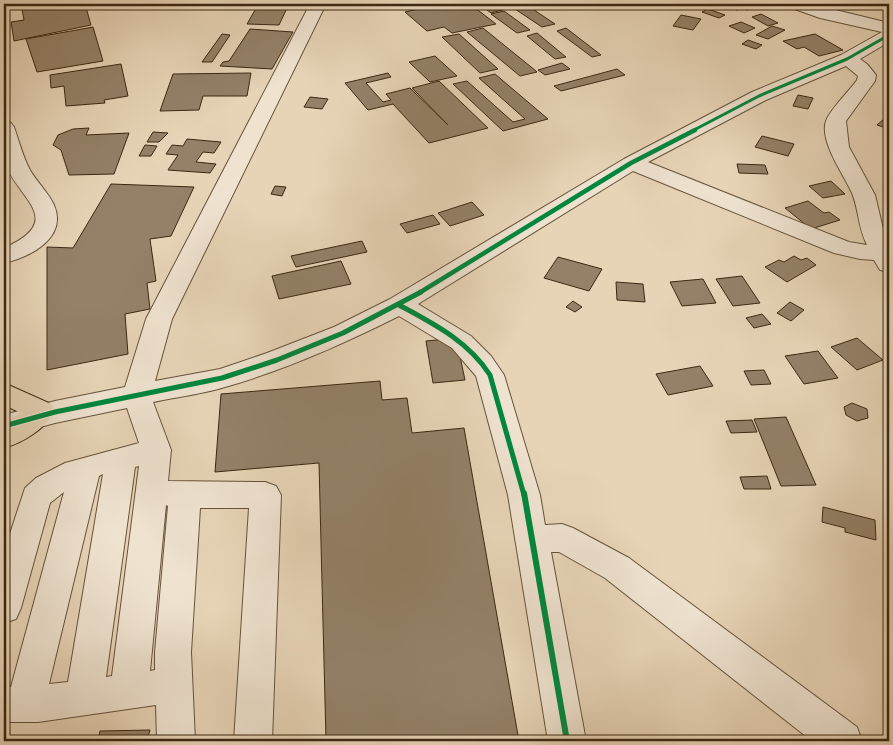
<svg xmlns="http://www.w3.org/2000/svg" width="893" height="745" viewBox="0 0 893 745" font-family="'Gentium Book Plus',serif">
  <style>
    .building { fill: #948168; stroke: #3b2812 }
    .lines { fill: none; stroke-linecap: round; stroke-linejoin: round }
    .minor-casing { stroke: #66533b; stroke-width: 2 }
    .highway-casing { stroke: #3b2812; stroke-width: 2 }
    .minor { fill: #efe3d0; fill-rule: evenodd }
    .highway { fill: #e7d4b7; fill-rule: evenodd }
    .cycleway-far3-casing { stroke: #efe3d0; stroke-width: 5 }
    .cycleway-far2-casing { stroke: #efe3d0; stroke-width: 7 }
    .cycleway-far1-casing { stroke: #efe3d0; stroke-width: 8 }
    .cycleway-casing { stroke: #efe3d0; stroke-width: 9 }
    .cycleway-far3 { stroke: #00873e; stroke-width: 3 }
    .cycleway-far2 { stroke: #00873e; stroke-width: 4.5 }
    .cycleway-far1 { stroke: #00873e; stroke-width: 5 }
    .cycleway { stroke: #00873e; stroke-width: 6 }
  </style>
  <rect width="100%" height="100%" fill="#e7d4b7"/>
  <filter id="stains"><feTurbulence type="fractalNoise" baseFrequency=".004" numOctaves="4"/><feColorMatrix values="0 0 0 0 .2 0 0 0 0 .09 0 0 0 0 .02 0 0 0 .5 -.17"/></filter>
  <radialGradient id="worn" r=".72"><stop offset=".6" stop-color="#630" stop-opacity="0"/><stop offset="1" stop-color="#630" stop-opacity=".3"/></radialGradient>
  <!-- building -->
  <path class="building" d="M21,4H85L91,25L14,41L11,22L24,20Z
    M417,4H470L496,24L452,33L444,27L427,31L405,12L422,8Z
    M479,4H499L506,9L491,13Z
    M730,4H762L747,10L743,8L737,10L726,6Z
    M258,5L288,6L279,25L247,24Z
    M528,6L555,24L542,27L515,9Z
    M708,9L725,15L719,18L702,12Z
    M504,11L530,30L517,33L491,14Z
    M761,14L778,23L768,26L752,17Z
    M681,15L701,19L693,30L673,26Z
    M741,22L755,28L744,33L729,26Z
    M772,26L785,30L768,39L756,35Z
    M93,27L103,61L37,72L26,39Z
    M483,28L536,71L537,72L520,76L467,32Z
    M566,28L601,55L592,57L557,31Z
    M250,29L293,32L272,69L220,66L223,62L229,61Z
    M537,33L566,57L555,59L527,36Z
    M222,34L230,35L212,62H202Z
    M459,34L498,69L480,73L442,37Z
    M815,34L843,50L819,56L804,47L797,49L783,41Z
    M748,40L762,45L756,49L742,44Z
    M435,56L457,76L430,82L409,62Z
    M562,63L570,69L545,75L538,70Z
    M121,64L128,96L104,100L105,103L66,106L64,86L51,88L50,75Z
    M617,69L625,75L561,91L554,86Z
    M251,73L247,96H203L199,110L160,111L173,74Z
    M388,73L391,77L366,83L383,102L391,100L386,94L410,88L448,125L412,88L439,81L488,128L429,143L393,104L368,110L345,83Z
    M495,74L548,119L503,131L453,84L467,81L513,122L525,119L479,78Z
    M798,95L813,98L808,109L793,106Z
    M310,97L328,99L322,109L304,107Z
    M885,118L889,119V129L877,125Z
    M89,128L86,135L129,133L114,174L69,175L61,150L53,145L58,135L73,129Z
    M153,132L168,133L159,142H147Z
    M762,136L794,144L788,156L755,147Z
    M187,139L221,142L214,153L203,152L196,162L216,164L210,173L168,170L178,155L166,154L172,145L183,146Z
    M145,145L157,146L151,156H139Z
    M737,164L765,165L768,174L739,173Z
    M831,181L845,194L823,198L809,186Z
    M111,184L194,187L171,236L150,239L156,281L147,283L150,309L125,314L128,354L47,370V247L73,248Z
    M275,186L286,187L282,196L271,194Z
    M808,201L824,213L829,212L840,220L811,229L785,208Z
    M472,202L484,215L450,226L438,213Z
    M433,215L440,224L407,233L400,224Z
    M362,241L367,252L296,267L291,256Z
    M794,256L801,260L807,258L816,265L787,282L765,267L779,260L784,262Z
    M558,257L602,269L589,291L544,278Z
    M341,261L351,284L279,299L272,276Z
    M742,276L760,303L733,306L716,279Z
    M703,279L716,303L682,306L670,282Z
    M616,282L643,284L645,302L617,300Z
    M573,301L582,307L575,312L566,307Z
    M790,302L804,310L791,321L777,313Z
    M762,314L771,324L754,328L746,318Z
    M456,338L465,380L433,383L426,341Z
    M857,338L883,360L857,370L831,347Z
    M818,351L838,378L804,384L785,356Z
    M700,366L713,386L668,395L656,374Z
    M764,370L771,384L751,385L744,371Z
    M380,381L382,400L407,398L412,433L464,428L519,741H326L319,463L215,472L221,394Z
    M852,403L867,409L868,418L857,421L846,415L844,407Z
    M786,417L816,485L781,486L754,419Z
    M752,420L757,432L731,433L726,421Z
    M767,476L771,489H744L740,477Z
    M823,507L875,520L876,540L845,532V528L822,522Z
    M150,730L147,741H98L100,731Z"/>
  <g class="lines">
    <defs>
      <path id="minor" d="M310,4H326L172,319L155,381L220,369L267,353L334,327L390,299L624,159L752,92L841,55L882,32L820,18L789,7L787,4H811L889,23V42L860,59L867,64L876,75L875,81L846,121L849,147L875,195L884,233L889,243V272L880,270L874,260L860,259L834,253L633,171L418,304L471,336L491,356L504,375L540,495L545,525L562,524L573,528L629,558L857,727L862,741H812L605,578L559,552H551L586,741H548L508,495L476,376L452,348L399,316C343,344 285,370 225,387C202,394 177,397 153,402L171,450L168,481L265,482L276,486L281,495L272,741H234L249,508H200L191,652L195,741H157L156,705L38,722H4V686L11,687L64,492L50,503L21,608L16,619L4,623V552L25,488L36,478L65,463L139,443L127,408L55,423L4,437V415L55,401L125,387L146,319ZM846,66L858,76L857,80C849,91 830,110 826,121C819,141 844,175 852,193C859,210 858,228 867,245L849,242L648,162L766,100ZM139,466L112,676L106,677L135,467ZM103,474L68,682L49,684L99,476ZM166,505L168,506L155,652V670L150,671Z
        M4,121L11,123L14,127C19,141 23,157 30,170C37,182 48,192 54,205C68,238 30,257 4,263V248C69,219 15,198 4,160C1,148 3,132 4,121Z"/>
      <path id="highway" d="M4,383L51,404L55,411C45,429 24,442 4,448V423L21,413L4,405Z"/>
    </defs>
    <!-- minor casing -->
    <use href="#minor" class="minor-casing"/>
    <!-- highway casing -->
    <use href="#highway" class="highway-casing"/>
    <!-- minor -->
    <use href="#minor" class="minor"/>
    <!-- highway -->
    <use href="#highway" class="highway"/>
    <defs>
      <path id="cycleway-far3" d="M692,131L759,96L847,59L889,35"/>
      <path id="cycleway-far2" d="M419,293L631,163L695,130"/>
      <path id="cycleway-far1" d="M399,305C434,324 468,341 490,375L524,495
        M4,426L55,412L222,378L277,360L343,333L421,292"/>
      <path id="cycleway" d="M524,493L567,741"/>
    </defs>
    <!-- cycleway-far3 casing -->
    <use href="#cycleway-far3" class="cycleway-far3-casing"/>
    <!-- cycleway-far2 casing -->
    <use href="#cycleway-far2" class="cycleway-far2-casing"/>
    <!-- cycleway-far1 casing -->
    <use href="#cycleway-far1" class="cycleway-far1-casing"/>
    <!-- cycleway casing -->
    <use href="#cycleway" class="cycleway-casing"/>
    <!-- cycleway-far3 -->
    <use href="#cycleway-far3" class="cycleway-far3"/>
    <!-- cycleway-far2 -->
    <use href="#cycleway-far2" class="cycleway-far2"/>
    <!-- cycleway-far1 -->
    <use href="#cycleway-far1" class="cycleway-far1"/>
    <!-- cycleway -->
    <use href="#cycleway" class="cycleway"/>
  </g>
  <!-- margin -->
  <rect width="893" height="745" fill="none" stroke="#e7d4b7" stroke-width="20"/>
  <rect x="5" y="5" width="883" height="735" fill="none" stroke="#3b2812" stroke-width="2.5"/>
  <rect x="10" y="10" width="873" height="725" fill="none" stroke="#3b2812"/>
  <rect width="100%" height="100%" filter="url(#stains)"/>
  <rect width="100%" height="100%" fill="url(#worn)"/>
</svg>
